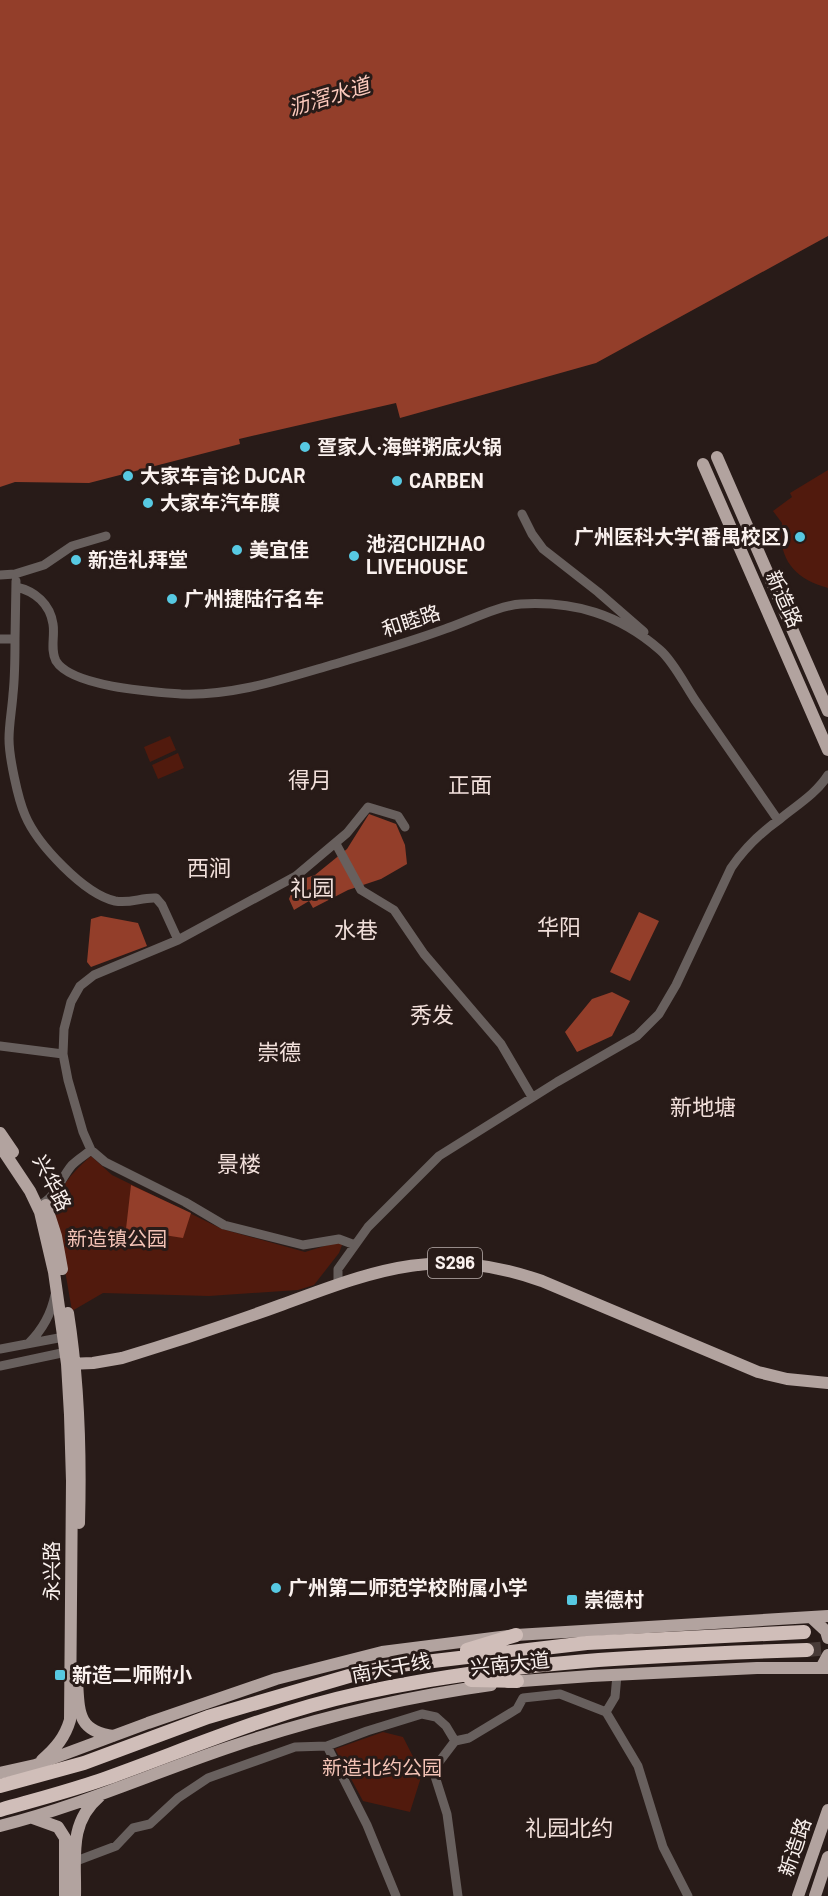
<svg xmlns="http://www.w3.org/2000/svg" width="828" height="1896" viewBox="0 0 828 1896" font-family="Barlow,'Noto Sans SC',sans-serif">
  <style>
    .green { fill: #511a0d }
    .water { fill: #933e2a }
    .lines { fill: none; stroke-linecap: round; stroke-linejoin: round }
    .highway-tunnel { stroke: #483b38; stroke-width: 14; stroke-dasharray: 14 7; stroke-linecap: butt }
    .minor { stroke: #68605e; stroke-width: 9 }
    .major { stroke: #b2a39f; stroke-width: 12 }
    .highway { stroke: #d0beb9; stroke-width: 14 }
    .poi-dot { fill: #57c9e2; stroke: #281b18; stroke-width: 2 }
    .labels { text-anchor: middle; stroke-width: 6; stroke-linejoin: round; paint-order: stroke }
    .shield { fill: #281b18; stroke: #bbb1ae; stroke-width: 1.5 }
    .shield-label { font-size: 18px; font-weight: bold; fill: #faf1ee }
    .poi-label { font-size: 20px; font-weight: bold; fill: #faf1ee; stroke: #281b18; text-anchor: start }
    .street-label { font-size: 20px; fill: #faf1ee; stroke: #281b18 }
    .park-label { font-size: 20px; fill: #f3c2b5; stroke: #281b18 }
    .water-label { font-size: 21px; font-style: italic; fill: #fccabd; stroke: #281b18 }
    .quarter-label { font-size: 22px; fill: #f1dfda; stroke: #281b18 }
  </style>
  <rect width="100%" height="100%" fill="#281b18"/>
  <!-- green -->
  <path class="green" d="M828,470V588C794,579 777,558 782,523L773,511L792,497L790,493Z
    M170,736L176,750L150,762L144,747Z
    M178,753L184,768L158,779L152,765Z
    M91,1156L112,1175L222,1229L305,1252L344,1240L339,1253L314,1285L298,1290L209,1296L103,1293L72,1311L55,1212C56,1189 74,1171 91,1156Z
    M383,1732L403,1737L422,1774L410,1812L363,1801L335,1749Z"/>
  <!-- water -->
  <path class="water" d="M0,0H828V236L596,363L400,418L396,403L239,439L240,444L89,483L15,482L0,487Z
    M369,814L396,824L405,845L407,864L381,879L348,890L313,908L309,901L294,910L289,899L293,889L306,878L315,875L347,849Z
    M639,912L659,921L630,981L610,972Z
    M101,916L138,923L147,946L91,967L87,962L91,919Z
    M612,992L630,1001L612,1036L577,1052L565,1032L592,999Z
    M131,1185L191,1213L183,1238L126,1229Z"/>
  <g class="lines">
    <!-- highway-tunnel -->
    <path class="highway-tunnel" d="M807,1650L828,1648"/>
    <!-- minor -->
    <path class="minor" d="M522,514L532,534L543,549L598,592L644,632
      M0,575L15,574L44,565L72,546L106,536
      M16,587C35,591 50,604 53,624C55,636 50,650 56,661C72,687 153,692 181,694C232,696 280,680 328,666C368,654 407,643 445,629C466,622 500,605 521,604C574,601 619,614 660,650C673,661 685,685 695,700C723,740 750,780 778,820
      M0,639H15L16,581
      M15,639C15,657 15,676 13,694C12,709 9,724 9,739C9,757 18,799 25,815C37,844 84,894 115,901C130,904 142,897 156,898L162,905L178,940
      M336,844L361,890L394,910L424,954L501,1044L532,1097
      M0,1046L63,1054
      M39,1205C56,1198 60,1179 72,1165C78,1159 85,1155 91,1150
      M355,1245L339,1239L303,1245L224,1225L185,1202L105,1162L91,1150L83,1132L68,1080L63,1054L64,1029L71,1002L80,986L94,975L178,940L296,876L347,833L368,807L398,816L405,827
      M338,1283V1269L368,1227L439,1156L557,1082L637,1036L659,1014L676,985L731,868C744,849 760,833 780,819C797,805 816,794 828,775
      M29,1343C43,1329 51,1315 55,1295
      M0,1349L69,1336
      M0,1366L71,1351
      M606,1712L615,1697L617,1675
      M327,1746L367,1825L396,1896
      M71,1863L116,1846L133,1828L150,1824L178,1798L208,1778L295,1747L327,1746L367,1731L422,1714L436,1717L446,1726L455,1741
      M458,1896L447,1814L433,1770L455,1741L469,1738L517,1709L523,1698L560,1694L606,1712L638,1766L663,1847L688,1896"/>
    <!-- major -->
    <path class="major" d="M717,457L828,711
      M703,464L828,750
      M0,1133L13,1152
      M0,1146L30,1191L40,1212L54,1272L67,1364L70,1415L72,1481L70,1720C65,1737 56,1748 42,1760
      M46,1205L56,1236L62,1269
      M68,1313C79,1383 81,1452 79,1523
      M67,1364L93,1363L122,1358C175,1342 229,1324 281,1305C378,1269 439,1245 542,1281L758,1372L787,1379L828,1383
      M812,1618L826,1631L828,1638
      M821,1668L828,1655
      M77,1681C79,1711 77,1731 113,1736
      M508,1682L591,1676L757,1668H828
      M0,1773L35,1765L148,1723L276,1679L382,1652L516,1635L828,1616
      M33,1818L58,1827L65,1838V1896
      M0,1826C80,1806 155,1772 233,1746C317,1718 403,1697 491,1685
      M75,1896C76,1859 68,1823 99,1797
      M798,1896L828,1810
      M815,1896L828,1857"/>
    <!-- highway -->
    <path class="highway" d="M467,1650L516,1635
      M471,1680L517,1681
      M0,1786L84,1763L208,1717L349,1676L391,1666L587,1643L804,1632
      M0,1810C35,1800 70,1791 104,1779C188,1749 270,1713 357,1694C505,1661 656,1655 807,1650"/>
  </g>
  <!-- markers -->
  <g class="poi-dot">
    <circle cx="305" cy="447" r="6"/>
    <circle cx="128" cy="476" r="6"/>
    <circle cx="397" cy="481" r="6"/>
    <circle cx="148" cy="503" r="6"/>
    <circle cx="800" cy="537" r="6"/>
    <circle cx="237" cy="550" r="6"/>
    <circle cx="354" cy="556" r="6"/>
    <circle cx="76" cy="560" r="6"/>
    <circle cx="172" cy="599" r="6"/>
    <circle cx="276" cy="1588" r="6"/>
    <rect x="566" y="1594" width="12" height="12" rx="3"/>
    <rect x="54" y="1669" width="12" height="12" rx="3"/>
  </g>
  <g class="labels">
    <!-- shield labels -->
    <rect class="shield" x="428" y="1248" width="54" height="30" rx="4.5"/>
    <g class="shield-label">
      <text x="455" y="1269">S296</text>
    </g>
    <!-- poi labels -->
    <g class="poi-label">
      <text x="317" y="454">疍家人·海鲜粥底火锅</text>
      <text x="140" y="483">大家车言论 DJCAR</text>
      <text x="409" y="488">CARBEN</text>
      <text x="160" y="510">大家车汽车膜</text>
      <text x="788" y="544" text-anchor="end">广州医科大学(番禺校区)</text>
      <text x="366" y="551">池沼CHIZHAO<tspan x="366" dy="23">LIVEHOUSE</tspan></text>
      <text x="249" y="557">美宜佳</text>
      <text x="88" y="567">新造礼拜堂</text>
      <text x="184" y="606">广州捷陆行名车</text>
      <text x="288" y="1595">广州第二师范学校附属小学</text>
      <text x="584" y="1607">崇德村</text>
      <text x="72" y="1682">新造二师附小</text>
    </g>
    <!-- street labels -->
    <g class="street-label">
      <text transform="translate(784 599) rotate(66)" y="7">新造路</text>
      <text transform="translate(411 621) rotate(-18)" y="7">和睦路</text>
      <text transform="translate(52 1183) rotate(63)" y="7">兴华路</text>
      <text transform="translate(52 1571) rotate(-90)" y="7">永兴路</text>
      <text transform="translate(510 1664) rotate(-6)" y="7">兴南大道</text>
      <text transform="translate(391 1668) rotate(-11)" y="7">南大干线</text>
      <text transform="translate(795 1847) rotate(-71)" y="7">新造路</text>
    </g>
    <!-- park labels -->
    <g class="park-label">
      <text x="117" y="1246">新造镇公园</text>
      <text x="382" y="1775">新造北约公园</text>
    </g>
    <!-- water labels -->
    <g class="water-label">
      <text transform="translate(329 97) rotate(-17)" y="7">沥滘水道</text>
    </g>
    <!-- quarter labels -->
    <g class="quarter-label">
      <text x="310" y="788">得月</text>
      <text x="470" y="793">正面</text>
      <text x="209" y="876">西涧</text>
      <text x="312" y="896">礼园</text>
      <text x="559" y="935">华阳</text>
      <text x="356" y="938">水巷</text>
      <text x="432" y="1023">秀发</text>
      <text x="279" y="1060">崇德</text>
      <text x="703" y="1115">新地塘</text>
      <text x="239" y="1172">景楼</text>
      <text x="569" y="1836">礼园北约</text>
    </g>
  </g>
</svg>
